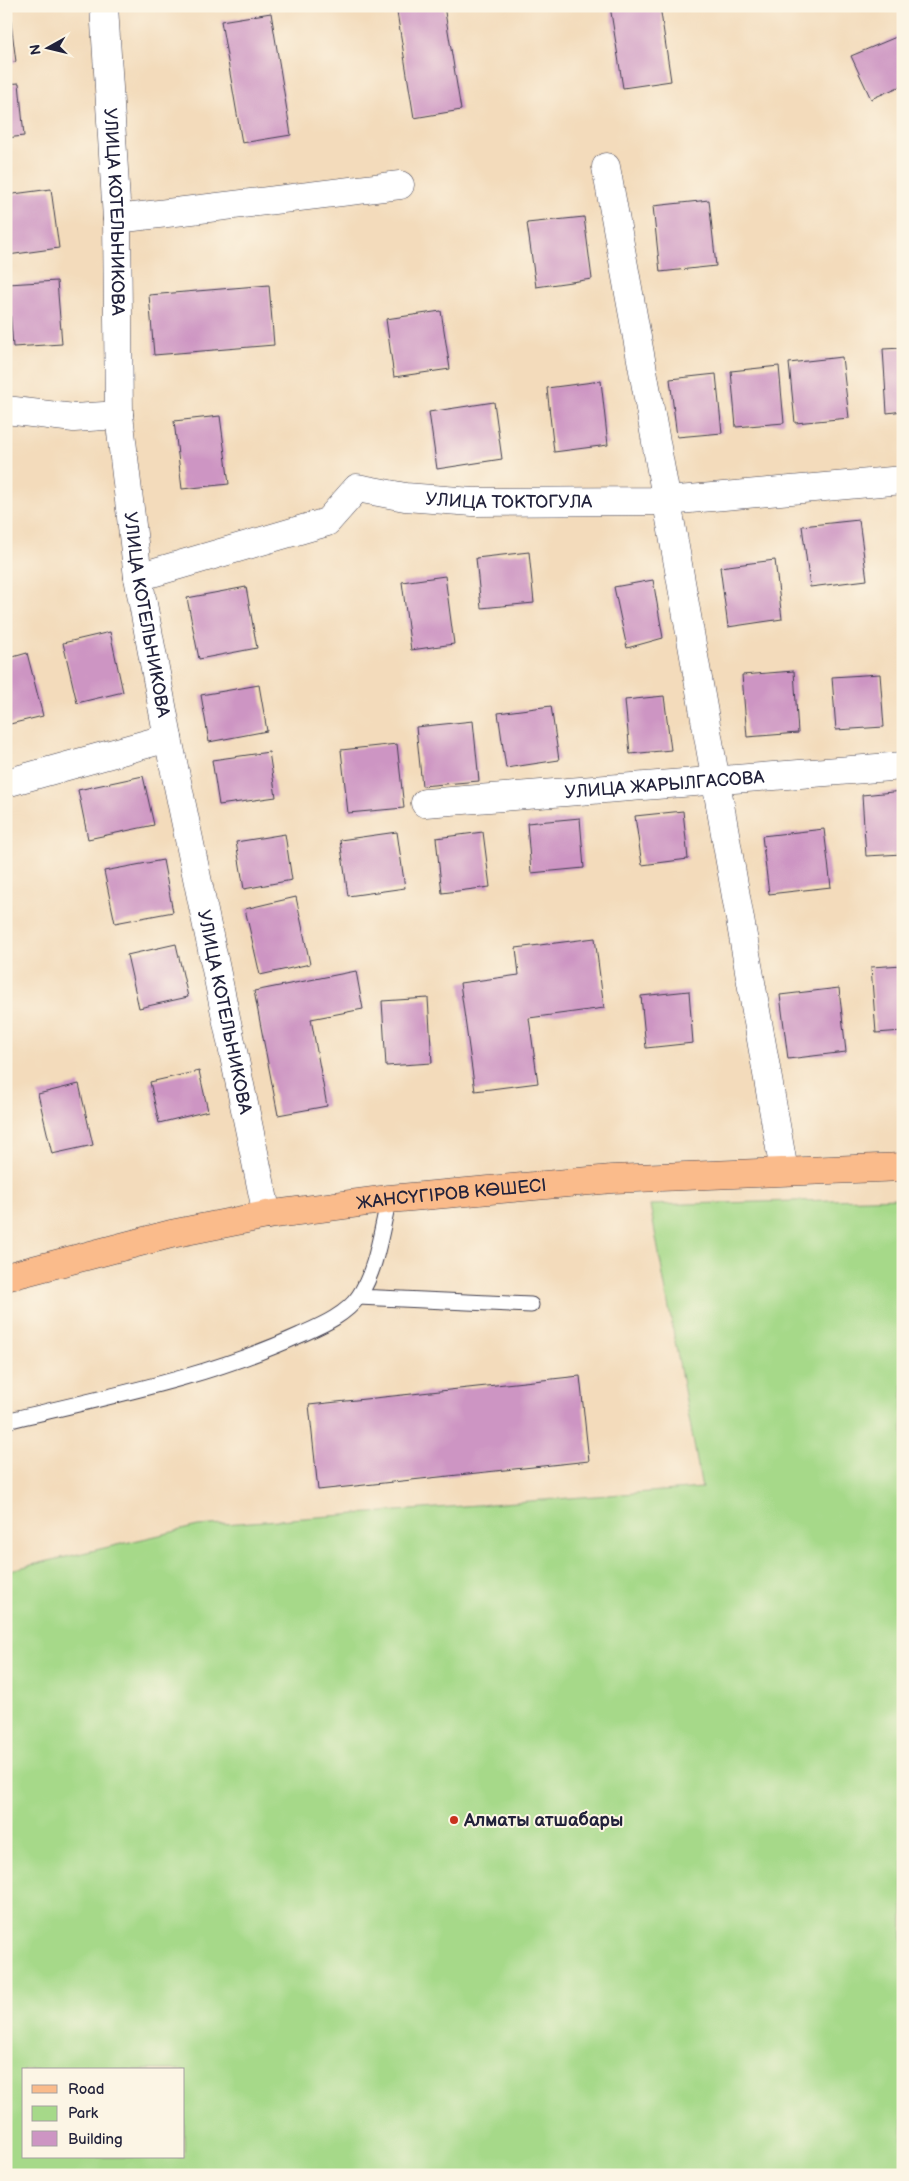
<svg xmlns="http://www.w3.org/2000/svg" width="909" height="2181" viewBox="0 0 909 2181" font-family="'Balsamiq Sans',sans-serif">
  <style>
    .green { fill: #a6d989; stroke: #647e62; fill-rule: evenodd }
    .building { fill: #cd95c3 }
    .lines { fill: none; stroke-linecap: round; stroke-linejoin: round }
    .lane-casing { stroke: #413e4e; stroke-width: 17 }
    .street-casing { stroke: #413e4e; stroke-width: 29 }
    .primary-casing { stroke: #413e4e; stroke-width: 29 }
    .lane { stroke: #fff; stroke-width: 15 }
    .street { stroke: #fff; stroke-width: 28 }
    .primary { stroke: #fabb8b; stroke-width: 28 }
    .poi-dot { fill: #c8321e; stroke: #fcf5e5; stroke-width: 2 }
    .labels { text-anchor: middle; stroke-width: 4; stroke-linejoin: round; paint-order: stroke }
    .street-label { font-size: 18px; fill: #22223b; stroke: #fcf5e5 }
    .poi-label { font-size: 18px; font-weight: bold; fill: #22223b; stroke: #fcf5e5; text-anchor: start }
  </style>
  <rect width="100%" height="100%" fill="#fcf5e5"/>
  <filter id="ink" filterUnits="userSpaceOnUse"><feTurbulence type="fractalNoise" baseFrequency=".02" numOctaves="2"/><feDisplacementMap in="SourceGraphic" scale="10" xChannelSelector="R" yChannelSelector="G"/><feConvolveMatrix kernelMatrix="1 2 1 2 8 2 1 2 1" color-interpolation-filters="sRGB"/></filter>
  <filter id="wash" filterUnits="userSpaceOnUse"><feTurbulence type="fractalNoise" baseFrequency=".0096" numOctaves="4" result="noise"/><feDisplacementMap in="SourceGraphic" scale="20" xChannelSelector="R" yChannelSelector="G"/><feGaussianBlur stdDeviation="1.12" result="paint"/><feColorMatrix in="noise" values="0 0 0 0 0 0 0 0 0 0 0 0 0 0 0 0 0 1.4 0 .05"/><feComposite in="paint" operator="in"/></filter>
  <g filter="url(#wash)">
    <rect width="100%" height="100%" fill="#f3dbbb"/>
    <!-- green -->
    <path class="green" d="M903,1198V2175H6V1571L198,1526L702,1488L650,1205ZM24,2070H184V2157H24Z"/>
    <g id="blocks">
      <!-- building -->
      <path class="building" d="M396,6H444L461,110L414,118Z
        M610,6H660L671,81L623,88Z
        M9,7L16,62L6,63V8Z
        M271,13L291,135L242,143L221,21Z
        M901,35L903,40V85L871,99L851,56Z
        M19,83L24,136L6,138V84Z
        M51,189L59,248L8,255L6,195Z
        M709,200L716,266L660,272L653,206Z
        M584,217L592,279L536,287L527,223Z
        M57,281L62,344L13,347L8,284Z
        M269,285L274,345L154,355L149,295Z
        M441,311L450,369L394,377L386,319Z
        M903,348V411L887,413L883,349Z
        M842,357L849,418L795,423L789,363Z
        M779,366L784,423L736,427L731,371Z
        M716,374L722,433L677,437L670,379Z
        M601,381L608,445L554,452L547,388Z
        M494,402L502,459L437,469L429,412Z
        M220,416L229,484L182,489L174,421Z
        M859,520L867,580L810,587L802,526Z
        M529,552L534,603L481,608L476,558Z
        M775,560L782,619L728,627L720,567Z
        M445,576L454,644L411,650L402,582Z
        M653,580L663,638L627,648L614,587Z
        M246,587L257,648L199,659L187,598Z
        M110,632L123,692L77,703L63,643Z
        M27,653L43,716L6,725V659Z
        M794,671L798,733L747,737L742,675Z
        M880,674L884,727L836,730L832,677Z
        M259,685L267,731L209,742L201,695Z
        M664,696L671,750L630,754L625,700Z
        M551,706L559,760L506,768L498,713Z
        M473,721L479,781L422,786L416,727Z
        M397,744L404,808L348,813L341,750Z
        M269,752L276,797L219,805L212,760Z
        M143,776L154,825L88,839L78,790Z
        M903,791V854L866,856L862,795Z
        M683,811L688,859L642,865L635,816Z
        M580,818L584,868L531,873L527,823Z
        M824,829L831,887L769,894L762,836Z
        M397,832L405,888L348,896L340,840Z
        M483,832L490,887L442,893L436,838Z
        M285,834L292,880L244,889L236,842Z
        M163,860L173,912L115,923L104,871Z
        M296,897L310,964L260,975L245,909Z
        M595,938L604,1008L529,1018L538,1083L475,1091L460,983L519,975L516,948Z
        M176,944L188,997L139,1008L127,955Z
        M903,965V1031L876,1033L871,967Z
        M356,971L363,1009L311,1019L327,1106L278,1115L254,991Z
        M839,988L846,1052L788,1059L780,995Z
        M689,991L693,1043L646,1048L641,996Z
        M428,998L432,1063L386,1066L382,1001Z
        M199,1071L208,1111L159,1123L150,1082Z
        M79,1084L93,1145L52,1154L38,1094Z
        M580,1376L589,1461L318,1490L309,1405Z"/>
    </g>
  </g>
  <g filter="url(#ink)">
    <use href="#blocks" fill-opacity="0" stroke="#413e4e" stroke-width="1"/>
    <g class="lines">
      <defs>
        <path id="lane" d="M358,1297L531,1305
          M6,1421C105,1397 207,1378 300,1335C320,1326 345,1316 359,1296C377,1269 381,1230 389,1199"/>
        <g id="street">
          <path id="s1" d="M104,6L117,219L119,415L138,577L168,738L267,1215"/>
          <path d="M606,167L672,530L784,1171"/>
          <path d="M117,219L400,185"/>
          <path d="M6,410L74,418L119,415"/>
          <path id="s2" d="M138,577L327,522L357,488L405,497L473,502L667,501L903,480"/>
          <path d="M6,783L168,738"/>
          <path id="s3" d="M425,803L903,766"/>
        </g>
        <g id="primary">
          <path id="s4" d="M6,1277L171,1234L267,1215L389,1199L612,1179L903,1167"/>
        </g>
      </defs>
      <!-- lane casing -->
      <use href="#lane" class="lane-casing"/>
      <!-- street casing -->
      <use href="#street" class="street-casing"/>
      <!-- primary casing -->
      <use href="#primary" class="primary-casing"/>
      <!-- lane -->
      <use href="#lane" class="lane"/>
      <!-- street -->
      <use href="#street" class="street"/>
      <!-- primary -->
      <use href="#primary" class="primary"/>
    </g>
  </g>
  <!-- markers -->
  <circle class="poi-dot" cx="454" cy="1820" r="5"/>
  <g class="labels">
    <!-- street labels -->
    <g class="street-label">
      <text dy="6" stroke="none"><textPath href="#s1" startOffset="206">УЛИЦА КОТЕЛЬНИКОВА</textPath></text>
      <text dy="6" stroke="none"><textPath href="#s2" startOffset="395">УЛИЦА ТОКТОГУЛА</textPath></text>
      <text dy="6" stroke="none"><textPath href="#s1" startOffset="611">УЛИЦА КОТЕЛЬНИКОВА</textPath></text>
      <text dy="6" stroke="none"><textPath href="#s3" startOffset="240">УЛИЦА ЖАРЫЛГАСОВА</textPath></text>
      <text dy="6" stroke="none"><textPath href="#s1" startOffset="1016">УЛИЦА КОТЕЛЬНИКОВА</textPath></text>
      <text dy="6" stroke="none"><textPath href="#s4" startOffset="454">ЖАНСҮГІРОВ КӨШЕСІ</textPath></text>
    </g>
    <!-- poi labels -->
    <g class="poi-label">
      <text x="464" y="1826">Алматы атшабары</text>
    </g>
  </g>
  <!-- margin -->
  <rect width="909" height="2181" fill="none" stroke="#fcf5e5" stroke-width="25"/>
  <!-- legend -->
  <rect x="22" y="2068" width="162" height="90" fill="#fcf5e5" stroke="#a5a1a1"/>
  <rect x="32" y="2085" width="25" height="8" fill="#fabb8b" stroke="#a5a1a1"/>
  <text x="68" y="2094" font-size="15" fill="#22223b">Road</text>
  <rect x="32" y="2106" width="25" height="15" fill="#a6d989" stroke="#a5a1a1"/>
  <text x="68" y="2118" font-size="15" fill="#22223b">Park</text>
  <rect x="32" y="2131" width="25" height="15" fill="#cd95c3" stroke="#a5a1a1"/>
  <text x="68" y="2144" font-size="15" fill="#22223b">Building</text>
  <!-- north arrow -->
  <g transform="translate(48 48) rotate(262)" stroke="#fcf5e5" stroke-width="4" paint-order="stroke">
  <path d="M0-4L9 19L0 12L-9 19Z" fill="#22223b"/>
  <text y="-8" font-size="14" font-weight="bold" text-anchor="middle" fill="#22223b">N</text>
  </g>
</svg>
